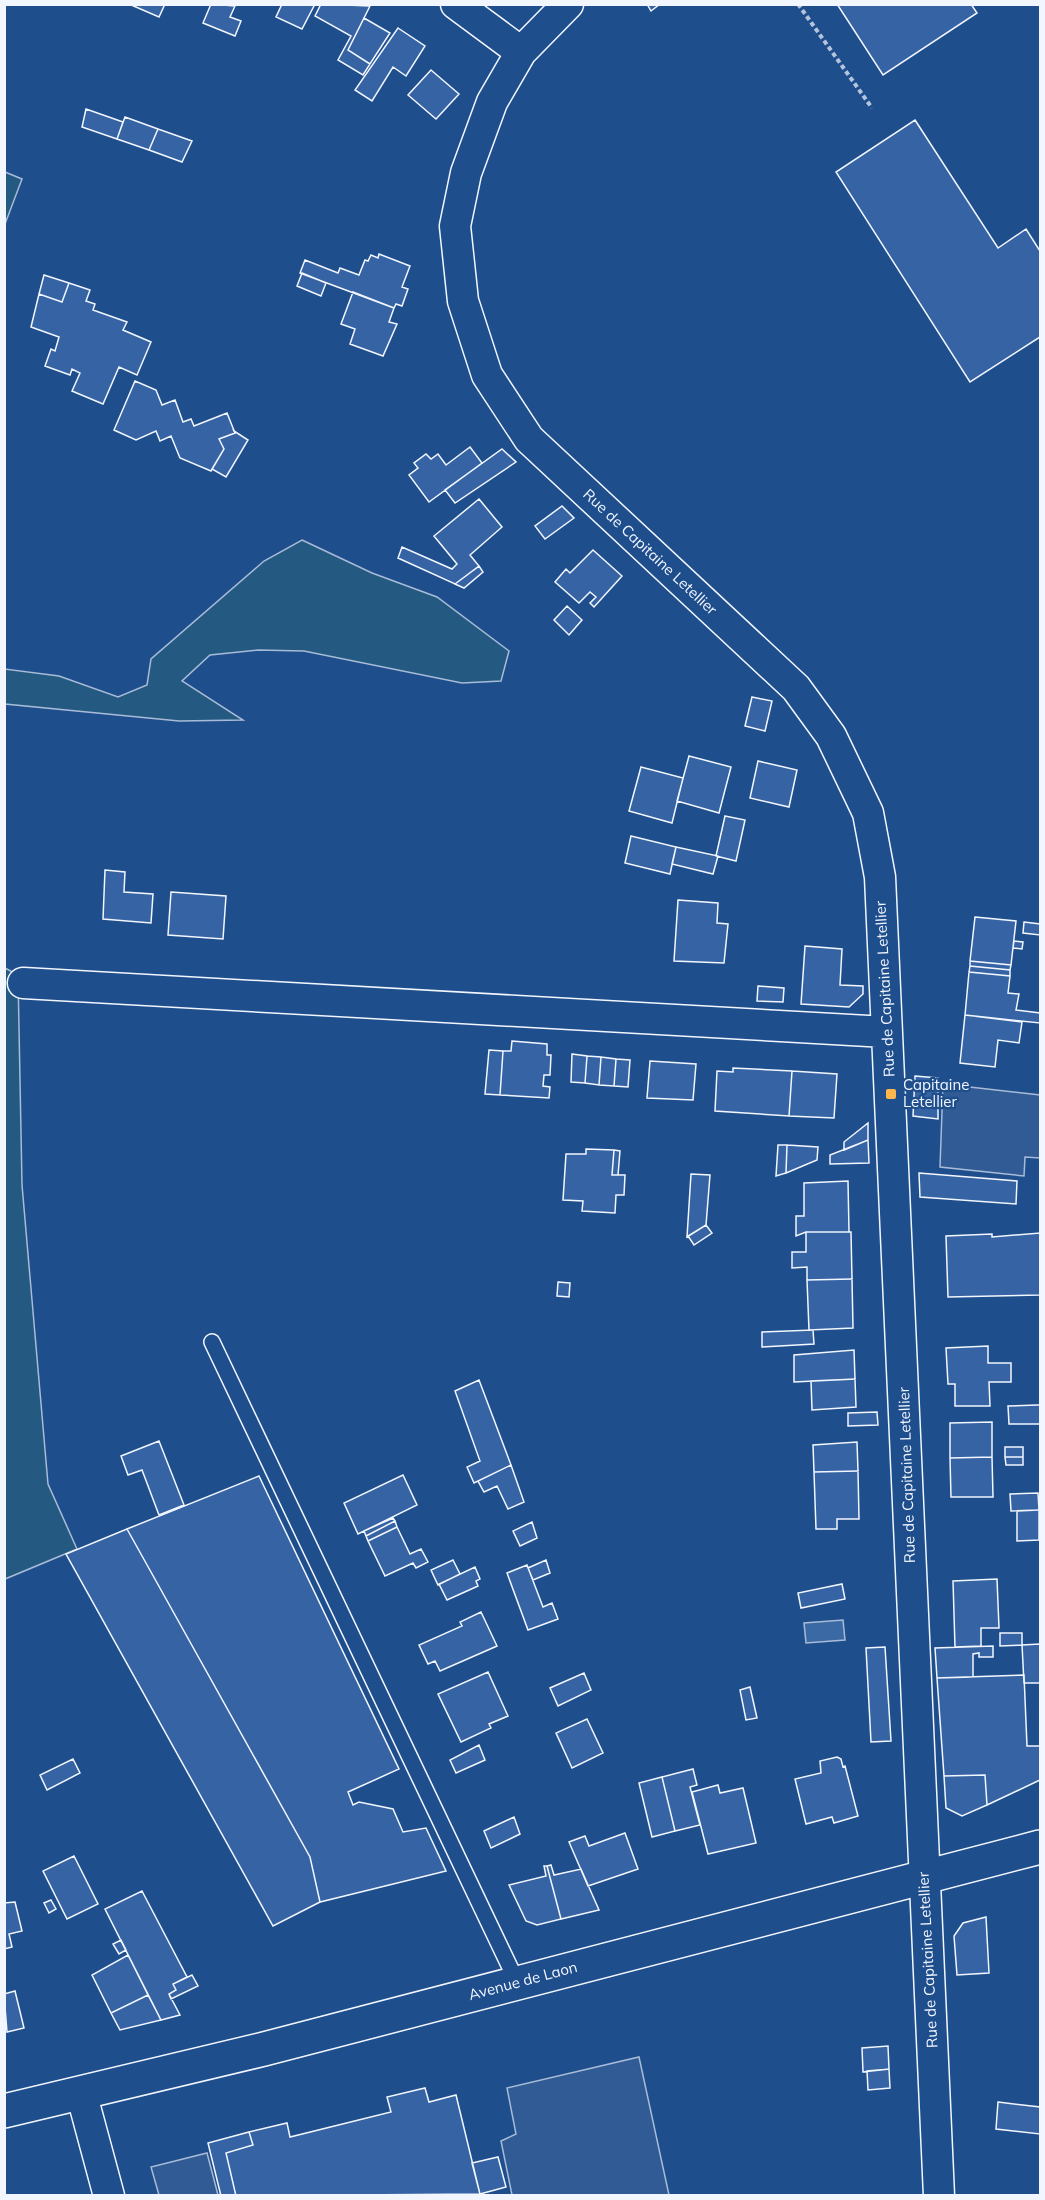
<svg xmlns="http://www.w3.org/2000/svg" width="1045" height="2200" viewBox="0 0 1045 2200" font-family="Mulish,sans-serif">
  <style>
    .green { fill: #245a82; stroke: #a8bbd7; stroke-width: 1.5 }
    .parking { fill: #305b95; stroke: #a8bbd7; stroke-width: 1.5 }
    .water { fill: #3b69a3; stroke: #a8bbd7; stroke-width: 1.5 }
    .building { fill: #3563a3; stroke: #f2f6ff; stroke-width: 1.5 }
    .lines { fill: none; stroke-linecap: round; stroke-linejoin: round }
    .service-casing { stroke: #f2f6ff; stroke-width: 18 }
    .minor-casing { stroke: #f2f6ff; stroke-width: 33 }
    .secondary-casing { stroke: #f2f6ff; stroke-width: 36 }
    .path { stroke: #b3c4dc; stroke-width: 4; stroke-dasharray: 4.5 3; stroke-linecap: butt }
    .service { stroke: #1f4e8c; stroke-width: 15 }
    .minor { stroke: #1f4e8c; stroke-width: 30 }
    .secondary { stroke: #1f4e8c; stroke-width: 33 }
    .poi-dot { fill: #ffb74d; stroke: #1f4e8c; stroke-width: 2 }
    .labels { text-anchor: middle; stroke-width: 4.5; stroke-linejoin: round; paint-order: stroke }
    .street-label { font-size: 15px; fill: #f2f6ff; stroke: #1f4e8c }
    .poi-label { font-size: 15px; fill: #f2f6ff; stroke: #1f4e8c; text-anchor: start }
  </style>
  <rect width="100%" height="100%" fill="#1f4e8c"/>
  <!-- green -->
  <path class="green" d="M5,172L22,179L5,224Z
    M302,540L372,573L437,597L509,651L501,681L462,683L304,651L258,650L210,655L182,681L243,720L179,721L5,704V669L59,676L118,697L147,685L151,659L264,561Z
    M5,968L18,975L22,1185L48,1484L77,1549L5,1579Z"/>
  <!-- parking -->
  <path class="parking" d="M943,1084L1040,1095V1158L1025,1157L1024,1176L940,1167Z
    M639,2057L669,2195H512L501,2141L516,2134L507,2088Z
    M207,2153L218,2195H159L151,2167Z"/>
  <!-- water -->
  <path class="water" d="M843,1620L845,1640L806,1643L804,1623Z"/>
  <!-- building -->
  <path class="building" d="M129,4H165L159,17Z
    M211,4L235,6L230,17L241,21L235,36L203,23Z
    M282,4H315L302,29L276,17Z
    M321,4L370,6L348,50L370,64L363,75L338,60L351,36L315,16Z
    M647,4H660L651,11Z
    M837,4H971L977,13L883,75Z
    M364,18L390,33L370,64L348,50Z
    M398,28L425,46L406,76L393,67L372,101L355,90Z
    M431,70L459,94L436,119L408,95Z
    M86,109L123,122L117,139L82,127Z
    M125,117L158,129L149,150L117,139Z
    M915,120L998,248L1026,229L1040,251V337L970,382L836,172Z
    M158,129L192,141L182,162L149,150Z
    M379,254L410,266L402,287L408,289L402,306L396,304L394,308L300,273L305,260L338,273L340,268L359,275L365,260L368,261L371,255L378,258Z
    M302,273L326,283L321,296L297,286Z
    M44,275L69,283L62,302L39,294Z
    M69,283L90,290L86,301L95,304L93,310L127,322L123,330L151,342L137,375L119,367L103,404L72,391L80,373L72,369L70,375L45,366L51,349L55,351L59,337L31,327L39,294L62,302Z
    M353,292L394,308L389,322L397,324L383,356L350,344L355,329L341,324Z
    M135,381L156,390L162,405L175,400L183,422L191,419L194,426L227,413L235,433L219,439L224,449L211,471L180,458L171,436L160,441L156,431L136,440L114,430Z
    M234,431L248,440L226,477L212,469L224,449L219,439L235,433Z
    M470,447L482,463L429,502L409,475L418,468L414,463L426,454L431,459L438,454L446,465Z
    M502,449L516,462L455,503L445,490Z
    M479,499L502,527L470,555L479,566L455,584L398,558L402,547L452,569L457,564L434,536Z
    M562,506L574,518L545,539L535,526Z
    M593,550L622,576L594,607L590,603L596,597L590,592L579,603L555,582L566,569L570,573Z
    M479,566L483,572L464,588L455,584Z
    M567,606L582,620L569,635L554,620Z
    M752,697L772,701L765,731L745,726Z
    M689,756L731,767L719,813L677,801Z
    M758,761L797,770L789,807L750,798Z
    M641,767L683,778L672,823L629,811Z
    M725,816L745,820L736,861L716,856Z
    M631,836L676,847L670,874L625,863Z
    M676,847L718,856L713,874L672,864Z
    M105,870L125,872L124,892L153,894L151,923L103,919Z
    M171,892L226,896L223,939L168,935Z
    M678,900L718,903L717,923L728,924L724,963L674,961Z
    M975,917L1016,921L1011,965L970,961Z
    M1024,922L1040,924V935L1023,933Z
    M1014,941L1023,942L1022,949L1013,948Z
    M805,946L842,949L840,985L863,986V994L849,1007L801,1004Z
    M970,961L1011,965L1010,970L970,966Z
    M970,966L1010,970V976L969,972Z
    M969,972L1010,976L1008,993L1019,994L1016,1010L1040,1013V1023L965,1015Z
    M758,986L784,988L783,1002L757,1001Z
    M965,1015L1022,1022L1019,1043L998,1040L995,1067L960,1063Z
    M512,1041L547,1044V1055H551L550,1075H544L543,1086L550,1087L549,1098L500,1095L503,1051H511Z
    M489,1050L503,1051L500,1095L485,1094Z
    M572,1054L587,1056L585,1083L571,1082Z
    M587,1056L601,1057L599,1085L585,1083Z
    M601,1057L616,1059L614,1086L599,1085Z
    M616,1059L630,1060L628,1087L614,1086Z
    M650,1061L696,1064L693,1100L647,1098Z
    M733,1068L792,1071L789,1116L715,1111L717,1071L733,1072Z
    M792,1071L837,1074L834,1118L789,1116Z
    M915,1076L938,1078V1119L913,1116Z
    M868,1123V1140L844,1150V1142Z
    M868,1140L869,1163L830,1164V1155Z
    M778,1145H787L786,1173L776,1176Z
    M787,1145L818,1147L817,1160L786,1173Z
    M586,1149L614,1150L612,1175H625L624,1195H616L615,1213L582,1211L583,1201L563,1200L566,1154H586Z
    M614,1150L620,1151L618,1175H612Z
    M919,1173L1017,1181L1016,1204L920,1197Z
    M691,1174L710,1175L706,1225L687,1237Z
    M848,1181L849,1232H806L796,1236V1216H804V1183Z
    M706,1225L712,1233L694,1245L688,1236Z
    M806,1232H851L852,1279L807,1280V1267L792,1268V1252H806Z
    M1040,1233V1295L948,1297L946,1236L992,1234V1237Z
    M852,1279L853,1328L809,1330L807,1280Z
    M558,1282L570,1283L569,1297L557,1296Z
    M813,1330L814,1344L762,1347V1332Z
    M988,1346V1363H1011V1382H989L990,1406H955V1384H948L946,1348Z
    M854,1350L855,1379L794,1382V1355Z
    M855,1379L856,1407L812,1410L811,1381Z
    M479,1380L511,1465L474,1483L467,1467L480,1461L455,1391Z
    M1037,1405H1040V1424H1009L1008,1406Z
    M877,1412L878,1425L848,1426V1413Z
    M992,1422V1457L950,1458V1423Z
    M159,1441L184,1505L159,1515L142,1470L128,1475L121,1456Z
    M857,1442L858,1471L814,1472L813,1445Z
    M1005,1447H1023V1457H1005Z
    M992,1457L993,1497H951L950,1458Z
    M1005,1457H1023V1465H1006Z
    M511,1465L524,1502L508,1509L497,1486L484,1492L478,1481Z
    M858,1471L859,1519H837V1529H816L814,1472Z
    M403,1475L417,1505L358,1534L344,1503Z
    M259,1476L399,1769L348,1792L353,1805L359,1802L393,1809L403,1832L426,1828L446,1871L320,1902L310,1857L127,1529Z
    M1038,1493L1039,1510L1011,1511L1010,1494Z
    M1039,1510V1540L1017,1541V1511Z
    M393,1518L395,1521L366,1536L364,1531Z
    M395,1521L397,1527L368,1541L366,1536Z
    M532,1522L537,1538L520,1546L513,1531Z
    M397,1527L410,1554L421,1549L428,1562L416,1568L413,1563L385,1576L368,1541Z
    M127,1529L310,1857L320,1902L273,1926L66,1554Z
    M453,1560L460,1574L438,1585L431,1570Z
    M546,1560L550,1573L533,1580L528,1568Z
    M527,1565L543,1607L552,1603L558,1619L528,1630L507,1573Z
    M475,1567L480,1579L476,1581L478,1586L447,1600L439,1584Z
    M997,1579L999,1628H981V1646L955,1647L953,1581Z
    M842,1584L845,1599L801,1608L798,1593Z
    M481,1612L497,1646L440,1671L435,1661L428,1664L419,1645L462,1626L460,1622Z
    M1000,1633H1022V1645L1000,1646Z
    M1040,1644V1683H1024L1022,1645Z
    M993,1646V1657H979V1653L973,1654V1677L937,1678L935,1648Z
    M885,1647L891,1741L871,1742L866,1648Z
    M488,1672L508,1716L489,1724L491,1728L461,1742L438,1694Z
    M584,1673L591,1690L558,1706L550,1688Z
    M1024,1675L1027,1746H1040V1780L987,1805L985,1775L944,1776L937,1678Z
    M750,1687L757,1718L746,1720L740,1690Z
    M587,1719L603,1753L572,1768L556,1733Z
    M479,1745L485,1760L456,1773L450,1760Z
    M837,1757L841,1759L843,1767L845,1766L858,1816L834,1823L832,1817L806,1824L795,1779L821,1773L820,1761Z
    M73,1759L80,1773L47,1790L40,1775Z
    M693,1769L697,1785L690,1787L700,1825L675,1831L662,1777Z
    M985,1775L987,1805L962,1816L946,1808L944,1776Z
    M662,1777L675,1831L652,1837L639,1783Z
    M718,1785L720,1793L743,1788L756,1843L708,1854L692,1792Z
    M514,1817L520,1834L491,1848L484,1831Z
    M625,1833L638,1869L588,1886L569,1842L585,1836L589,1846Z
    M74,1856L98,1904L67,1919L43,1871Z
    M551,1865L554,1875L581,1869L599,1910L561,1919L547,1866Z
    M544,1866H547L561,1919L537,1925L526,1921L509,1885L546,1876Z
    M142,1891L187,1977L173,1984L176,1990L169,1994L180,2015L161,2020L105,1909Z
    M51,1900L56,1909L49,1913L44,1903Z
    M15,1902L22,1931L9,1934L12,1947L4,1949V1903Z
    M986,1917L989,1973L957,1975L954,1936L963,1923Z
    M121,1940L126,1950L119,1954L113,1944Z
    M128,1955L148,1995L111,2013L92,1975Z
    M192,1975L198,1986L171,1999L169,1994L176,1990L173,1984Z
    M15,1991L24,2028L7,2032L4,1994Z
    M148,1995L161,2020L120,2030L111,2013Z
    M888,2046L889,2069L863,2072L862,2048Z
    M889,2069L890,2088L868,2090L867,2071Z
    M425,2088L429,2102L456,2095L480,2194L236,2196L226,2153L253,2145L249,2132L287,2123L290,2137L391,2112L387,2097Z
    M998,2102L1040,2107V2134L996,2129Z
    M249,2132L253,2145L226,2153L236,2196H221L208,2143Z
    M498,2157L506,2187L480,2194L472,2163Z"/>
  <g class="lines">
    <defs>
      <path id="service" d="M212,1342L517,1982"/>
      <path id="minor" d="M456,4L521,52
        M568,4L521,52L492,102L466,173L455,226L463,301L487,375L529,439L796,688L831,736L868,813L880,877L939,2196
        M23,983L886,1032
        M81,2092L109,2196"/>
      <path id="secondary" d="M4,2111L264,2049L1040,1847"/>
    </defs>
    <!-- service casing -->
    <use href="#service" class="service-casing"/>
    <!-- minor casing -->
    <use href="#minor" class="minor-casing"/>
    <!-- secondary casing -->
    <use href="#secondary" class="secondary-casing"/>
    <!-- path -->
    <path class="path" d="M798,4L872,108"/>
    <!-- service -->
    <use href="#service" class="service"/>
    <!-- minor -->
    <use href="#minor" class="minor"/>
    <!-- secondary -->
    <use href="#secondary" class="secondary"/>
  </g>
  <!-- markers -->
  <rect class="poi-dot" x="885" y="1088" width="12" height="12" rx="3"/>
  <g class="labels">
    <!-- street labels -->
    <g class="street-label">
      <text transform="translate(650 552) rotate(43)" y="5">Rue de Capitaine Letellier</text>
      <text transform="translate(885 989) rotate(-93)" y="5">Rue de Capitaine Letellier</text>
      <text transform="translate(907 1475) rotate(-92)" y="5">Rue de Capitaine Letellier</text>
      <text transform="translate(928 1960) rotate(-93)" y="5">Rue de Capitaine Letellier</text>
      <text transform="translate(523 1981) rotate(-15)" y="5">Avenue de Laon</text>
    </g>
    <!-- poi labels -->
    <g class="poi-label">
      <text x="903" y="1090">Capitaine<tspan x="903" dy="17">Letellier</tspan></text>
    </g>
  </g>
  <!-- border -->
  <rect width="1045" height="2200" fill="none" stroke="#f2f6ff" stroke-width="12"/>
</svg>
